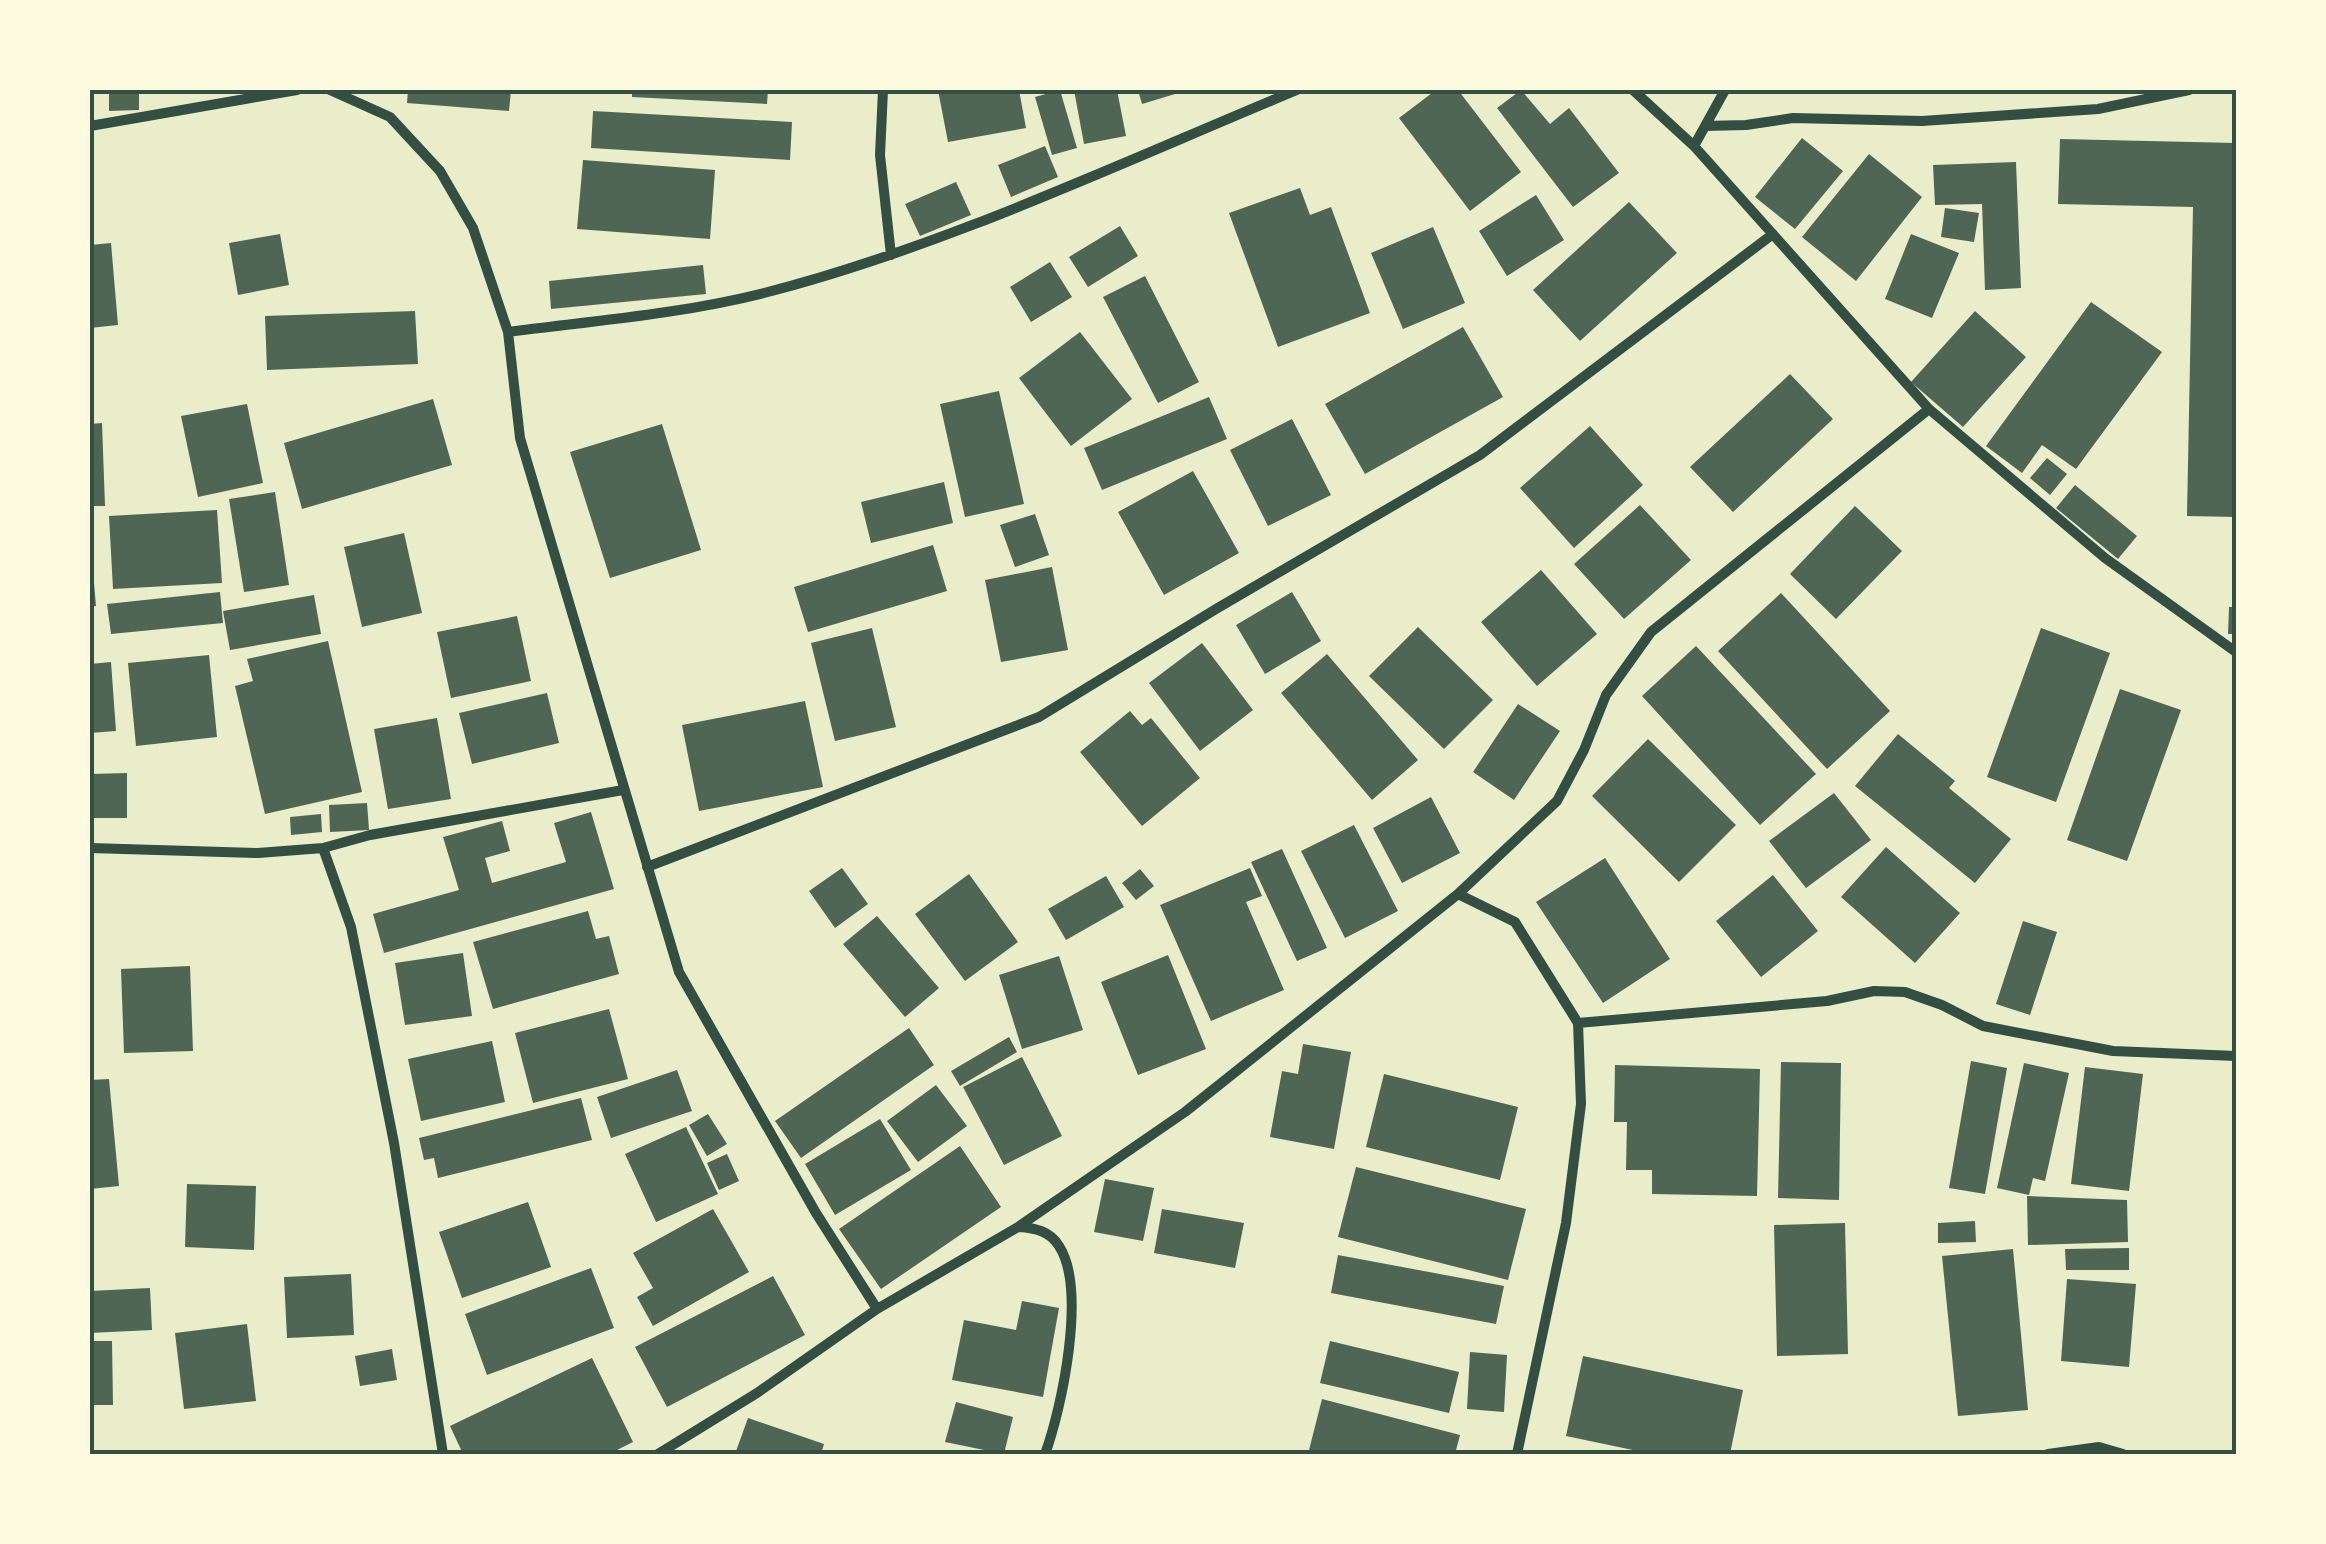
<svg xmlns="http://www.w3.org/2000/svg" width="2326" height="1544" viewBox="0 0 2326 1544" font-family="'Space Grotesk',sans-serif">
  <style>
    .building { fill: #4f6655 }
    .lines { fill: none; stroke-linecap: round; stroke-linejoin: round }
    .minor { stroke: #344e41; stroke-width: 10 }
    .neatline { fill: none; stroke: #344e41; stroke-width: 4 }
  </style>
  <rect width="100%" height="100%" fill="#e9edc9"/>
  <!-- building -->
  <path class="building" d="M109,90H139V110L109,111Z
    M408,90H511L509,111L407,103Z
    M632,90H768L767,104L632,97Z
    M938,90H1019L1026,128L948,142Z
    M1060,90L1077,148L1052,155L1035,97Z
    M1074,90H1117L1126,136L1084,144Z
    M1138,90H1185V91L1142,104Z
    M1436,90H1458L1521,172L1470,211L1399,118Z
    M1521,90L1550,124L1569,108L1619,173L1573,207L1497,108Z
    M593,111L792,122L790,160L591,148Z
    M1802,138L1843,171L1795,229L1755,197Z
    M2060,139L2236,143V517L2187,516L2193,207L2058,204Z
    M1045,146L1058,177L1011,197L998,165Z
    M1869,154L1922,197L1856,281L1802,237Z
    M583,160L715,170L710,239L577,229Z
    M2016,162L2021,288L1985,290L1982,204L1935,205L1933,165Z
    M956,182L971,215L920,236L905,204Z
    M1300,188L1310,215L1331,207L1370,313L1278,347L1229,213Z
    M1536,195L1564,240L1507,276L1479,231Z
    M1629,202L1677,253L1580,341L1533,290Z
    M1945,208L1979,213L1974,242L1941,237Z
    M1120,226L1138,256L1088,287L1069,257Z
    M1433,227L1465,303L1403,329L1371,253Z
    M280,234L289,285L238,295L229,243Z
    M1911,234L1959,253L1932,318L1885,299Z
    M111,243L118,325L90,328V245Z
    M1050,262L1072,297L1031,322L1010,287Z
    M703,265L706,294L551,309L549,281Z
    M1145,276L1199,382L1158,403L1103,297Z
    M2091,302L2162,352L2076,469L2042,445L2022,473L1986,446Z
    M415,311L418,364L267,370L265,316Z
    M1975,311L2026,357L1963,427L1911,382Z
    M1463,327L1503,397L1365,474L1325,404Z
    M1080,332L1132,399L1071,446L1019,378Z
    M1790,374L1833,419L1733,512L1690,467Z
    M999,391L1024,504L965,517L940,404Z
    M1209,397L1227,439L1102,490L1084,448Z
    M433,399L452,465L302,509L284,443Z
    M247,404L263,483L198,497L181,416Z
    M1292,419L1331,495L1268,526L1230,450Z
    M102,423L105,506H90V424Z
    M662,424L701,550L610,578L570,452Z
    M1590,426L1643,485L1574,548L1520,488Z
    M2047,458L2067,474L2050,495L2030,478Z
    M1193,471L1239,553L1164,595L1118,512Z
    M944,482L953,523L871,543L861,502Z
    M2075,485L2137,536L2118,559L2056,508Z
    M275,492L289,585L244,592L229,499Z
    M1640,505L1691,560L1624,619L1574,564Z
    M1855,506L1902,551L1836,619L1790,574Z
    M217,510L222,583L113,589L109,516Z
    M1035,514L1049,555L1015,567L1000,525Z
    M404,533L422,613L362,627L344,547Z
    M933,545L947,591L808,632L794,587Z
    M1052,567L1068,650L1001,662L985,580Z
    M1541,570L1597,634L1537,686L1481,622Z
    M90,571H93L96,606L90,607Z
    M220,592L223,623L111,634L107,604Z
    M1292,592L1321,641L1265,674L1236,625Z
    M1781,593L1890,711L1827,769L1718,651Z
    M314,595L321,634L230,650L223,611Z
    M2229,607H2236V634H2228Z
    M517,616L531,681L451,698L437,632Z
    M1418,627L1493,700L1444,749L1369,676Z
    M872,628L896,727L835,741L811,643Z
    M2041,628L2110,653L2056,802L1987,777Z
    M328,641L362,792L265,814L235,686L253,681L247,659Z
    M1202,643L1253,710L1200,751L1149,683Z
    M1696,646L1816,774L1760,825L1642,696Z
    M1327,654L1418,760L1372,800L1281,693Z
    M209,655L217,737L136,746L128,663Z
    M111,662L116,731L90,733V664Z
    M2120,689L2181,710L2127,861L2067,840Z
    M547,693L559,743L472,764L459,713Z
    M805,701L823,787L699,811L682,725Z
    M1518,704L1560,731L1514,800L1473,772Z
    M1130,711L1142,725L1151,718L1200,778L1142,826L1080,752Z
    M437,718L451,799L388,809L374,729Z
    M1898,734L1955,781L1949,788L2011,839L1975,883L1855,786Z
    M1648,739L1736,825L1679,882L1592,796Z
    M127,773V818H90V774Z
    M1834,793L1871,840L1806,888L1769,841Z
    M1431,797L1460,853L1402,883L1373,828Z
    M367,803L369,830L330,832L329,805Z
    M591,812L614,889L384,953L373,914L459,890L443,837L502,821L510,851L485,858L492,883L566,862L554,823Z
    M321,814L322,832L291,835L290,817Z
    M1354,825L1398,911L1345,938L1301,851Z
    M1886,847L1960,913L1915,963L1841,897Z
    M1282,849L1327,948L1297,961L1251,862Z
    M1605,858L1670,959L1603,1003L1536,902Z
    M842,868L868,904L835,928L809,891Z
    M1250,868L1262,896L1246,902L1284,990L1211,1021L1160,905Z
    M1140,869L1154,886L1136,900L1122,883Z
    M969,874L1018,942L965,981L915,914Z
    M1773,875L1818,931L1761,977L1716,921Z
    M1106,876L1124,907L1066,940L1048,909Z
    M588,911L596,939L609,936L619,974L493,1009L473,942Z
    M877,916L939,988L905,1017L843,944Z
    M2023,921L2057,932L2030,1015L1996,1004Z
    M463,953L472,1016L405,1025L395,963Z
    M1168,955L1206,1049L1138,1075L1101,982Z
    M1059,956L1083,1030L1022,1049L999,975Z
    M190,966L193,1051L124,1053L121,969Z
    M609,1009L628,1079L533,1103L515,1033Z
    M909,1028L934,1065L801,1158L775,1121Z
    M1009,1037L1017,1052L960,1086L951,1071Z
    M492,1041L505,1102L421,1121L408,1059Z
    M1303,1044L1351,1052L1334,1149L1270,1137L1282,1071L1298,1074Z
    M1022,1057L1062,1136L1004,1165L963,1087Z
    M1971,1061L2007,1068L1985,1194L1949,1188Z
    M1781,1062L1841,1063L1839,1200L1778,1198Z
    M2024,1063L2069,1073L2045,1181L2033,1178L2029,1195L1997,1188Z
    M1615,1065L1760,1069L1757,1196L1652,1194V1170H1626L1627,1122H1614Z
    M2085,1067L2143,1074L2129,1191L2071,1184Z
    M677,1070L692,1111L611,1138L597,1097Z
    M1384,1074L1518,1107L1500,1180L1366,1147Z
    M109,1079L119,1186L90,1189V1080Z
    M936,1085L967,1126L918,1162L887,1121Z
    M581,1098L592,1140L438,1178L434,1158L424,1160L419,1138Z
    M708,1114L727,1144L707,1156L689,1125Z
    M880,1119L911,1170L835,1215L805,1164Z
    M686,1127L718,1194L656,1222L625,1154Z
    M960,1146L1001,1207L881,1289L839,1229Z
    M727,1154L739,1181L719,1190L707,1163Z
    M1356,1167L1526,1209L1508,1280L1338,1237Z
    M1105,1179L1154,1188L1143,1241L1094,1232Z
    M187,1184L256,1186L254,1250L185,1247Z
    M2027,1196L2127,1200L2128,1242L2028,1245Z
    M528,1202L551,1267L462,1298L439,1232Z
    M713,1209L749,1272L653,1326L637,1297L653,1288L633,1253Z
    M1162,1209L1244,1223L1235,1268L1154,1253Z
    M1975,1221L1976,1242L1938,1243V1223Z
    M1845,1223L1848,1354L1777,1356L1774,1225Z
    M2129,1248V1270H2066L2065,1249Z
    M2013,1249L2028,1410L1958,1416L1942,1256Z
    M1338,1255L1504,1286L1496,1324L1331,1293Z
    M591,1268L614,1328L487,1375L465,1314Z
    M351,1274L354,1335L287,1338L284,1277Z
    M773,1276L805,1335L667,1407L635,1347Z
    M2067,1279L2136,1284L2129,1367L2061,1361Z
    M150,1288L152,1330L90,1333V1291Z
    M1022,1301L1059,1308L1043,1397L952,1380L964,1320L1016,1330Z
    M247,1324L256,1401L184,1409L175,1333Z
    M90,1341H112L113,1405H90Z
    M1330,1341L1459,1372L1449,1413L1320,1383Z
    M392,1349L397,1380L360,1386L355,1356Z
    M1470,1352L1507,1355L1504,1412L1467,1409Z
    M1583,1356L1743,1390L1730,1454H1652L1566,1436Z
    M592,1358L633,1442L609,1454H463L450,1426Z
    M1322,1399L1460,1435L1455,1454H1308Z
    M956,1402L1013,1417L1004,1454L945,1442Z
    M748,1418L824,1444L821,1454H735Z"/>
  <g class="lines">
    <!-- minor -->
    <path class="minor" d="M330,90L390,117L440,171L473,228L508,332L520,438L679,972L816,1213L877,1309
      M883,90L880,155L891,255
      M1633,90L1694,146L1929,409L2105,558L2236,652
      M90,126L297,90
      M1705,126L1746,125L1793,118L1922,121L2098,109L2189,90
      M1694,146L1725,90
      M508,332C593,321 681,314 764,293C944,247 1125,161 1297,90
      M90,848L258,853L323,848L370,835L623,790
      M323,848L351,927L394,1143L443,1454
      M647,867L1039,717L1216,609L1480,455L1773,234
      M1458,894L1515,922L1578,1023L1581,1104L1566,1223L1517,1454
      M1578,1023L1827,1001L1874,991L1905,992L1942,1005L1983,1026L2113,1051L2236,1056
      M1019,1227C1035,1228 1050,1231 1059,1246C1087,1289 1062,1408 1045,1454
      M658,1454L757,1393L877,1309L1018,1227L1185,1112L1458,894L1557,801L1584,750L1606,695L1651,632L1929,409
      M2048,1454L2099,1447L2123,1454"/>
  </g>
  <!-- border -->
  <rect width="2326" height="1544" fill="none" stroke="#fefae0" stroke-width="185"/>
  <rect x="92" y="92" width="2142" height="1360" class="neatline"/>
</svg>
